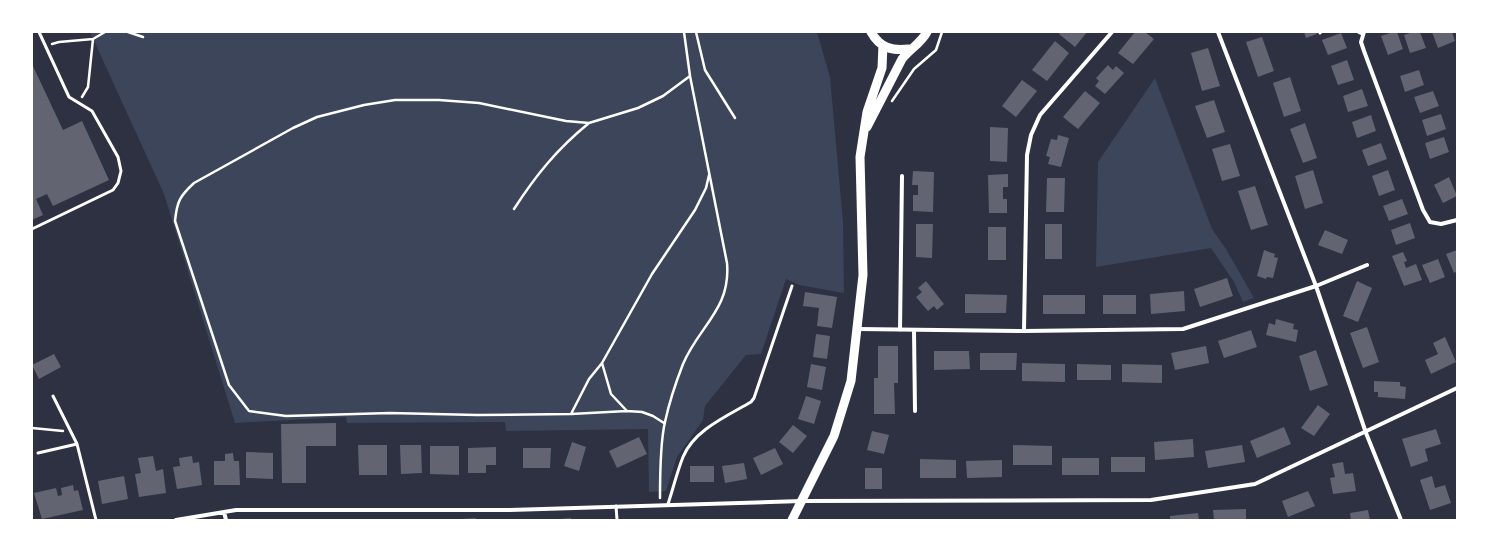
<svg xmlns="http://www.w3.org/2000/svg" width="1489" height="552" viewBox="0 0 1489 552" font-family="'Sofia Sans Condensed',sans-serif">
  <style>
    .green { fill: #3c4559 }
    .building { fill: #626471 }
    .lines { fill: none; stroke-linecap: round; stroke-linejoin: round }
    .path { stroke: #fff; stroke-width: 2.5 }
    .service { stroke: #fff; stroke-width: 3 }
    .minor { stroke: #fff; stroke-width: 4 }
    .primary { stroke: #fff; stroke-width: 9 }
  </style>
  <rect width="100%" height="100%" fill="#2d3142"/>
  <!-- green -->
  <path class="green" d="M90,32H817L830,77L843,222L844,293L799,285L786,279L761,354L746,355L705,406L703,420L677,457L666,491L649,492L648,429L506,431L505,422L347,423L346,417L235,423L164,194Z
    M1155,78L1212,229L1226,249L1254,298L1243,302L1234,282L1211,248L1096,267L1098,162Z"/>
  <!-- building -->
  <path class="building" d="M1061,32H1087L1075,47L1059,34Z
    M1135,32H1145L1154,39L1133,64L1118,53Z
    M1304,32H1316L1317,34L1306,38Z
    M1393,32H1397L1403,49L1388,55L1381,36Z
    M1413,32H1420L1426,48L1410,53L1404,35Z
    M1432,32H1452L1455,41L1438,48Z
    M1341,33L1347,48L1328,55L1322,40Z
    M1262,37L1274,71L1258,77L1246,42Z
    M1055,41L1069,53L1047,81L1032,70Z
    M1208,48L1220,86L1202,91L1191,53Z
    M1347,60L1354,80L1338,85L1331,66Z
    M32,64L63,130L82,121L109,180L53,206L47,194L36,199L43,215L32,220Z
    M1108,65L1113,70L1116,66L1124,73L1105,94L1095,86L1099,81L1096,78Z
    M1419,70L1424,85L1405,92L1400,76Z
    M1290,77L1301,111L1284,117L1273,83Z
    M1022,80L1037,91L1016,117L1002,106Z
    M1362,89L1368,106L1348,112L1343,96Z
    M1085,91L1100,103L1078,129L1063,117Z
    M1433,91L1439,106L1420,113L1414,97Z
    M1214,100L1225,132L1207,138L1195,106Z
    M1441,114L1446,129L1427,136L1422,120Z
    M1371,115L1376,131L1357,138L1352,122Z
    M1305,123L1317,158L1303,163L1290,129Z
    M990,127L1008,128L1007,162L990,161Z
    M1058,135L1069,138L1061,167L1048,164L1050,157L1046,156L1051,139L1057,140Z
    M1444,137L1449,152L1430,159L1425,143Z
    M1381,143L1387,159L1368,166L1362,150Z
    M1230,144L1240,176L1222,181L1212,149Z
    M1313,170L1323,203L1305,209L1295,176Z
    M1388,170L1395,190L1379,196L1372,176Z
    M913,171L934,172L933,212L913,211V195H918V185H912Z
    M1008,174V187H1003V199H1007V213H989L988,175Z
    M1449,177L1457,196L1443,203L1434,185Z
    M1047,178H1065L1064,212H1046Z
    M1255,186L1268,225L1251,230L1238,191Z
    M1402,199L1408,214L1389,221L1383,206Z
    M1410,223L1415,238L1396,245L1391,230Z
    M916,224H933L932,258L916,257Z
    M1045,224H1062V259H1045Z
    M988,227H1006V260H988Z
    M1325,230L1348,240L1342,254L1318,245Z
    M1264,250L1275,254L1274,257L1278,258L1273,278L1267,277L1266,279L1257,276Z
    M1457,250V271L1454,273L1446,254Z
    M1403,252L1407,261L1404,262L1406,268L1416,264L1422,280L1404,286L1392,256Z
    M1438,259L1445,277L1430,283L1422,265Z
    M1227,278L1233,296L1200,307L1194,289Z
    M926,281L944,304L937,310L934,306L928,311L916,297L922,292L918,288Z
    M1357,281L1372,288L1358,322L1343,316Z
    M1184,291L1185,311L1151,314L1150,294Z
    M805,292L837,297L832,328L817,326L819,308L803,306Z
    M965,294L1007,295L1006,313H965Z
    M1043,295H1085V314H1043Z
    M1103,295H1136V314H1103Z
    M1276,319L1294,324L1293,329L1298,330L1296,342L1266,335L1269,323L1275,325Z
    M1367,327L1379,362L1363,368L1350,333Z
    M1251,330L1257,347L1224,358L1218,341Z
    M816,334L830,336L827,359L813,357Z
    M1445,337L1456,362L1431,374L1425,360L1438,354L1433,343Z
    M878,346H898V383H894L895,414H874V378H878Z
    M1206,346L1209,363L1175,370L1171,353Z
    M1316,350L1328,385L1310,391L1299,356Z
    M934,351H969L970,369L934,370Z
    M980,353H1017L1016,370H980Z
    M54,354L61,367L39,379L32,365Z
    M1022,363L1065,364V382L1022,381Z
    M811,364L826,367L822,390L807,387Z
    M1077,364L1111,365V380H1077Z
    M1122,364L1162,365V383L1122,382Z
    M1374,381L1400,382V386L1406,387L1405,399L1378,397V392H1374Z
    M806,396L821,401L814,424L798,419Z
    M1318,405L1330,414L1314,436L1301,428Z
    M336,423V446H306V483H282L281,424Z
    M793,425L807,436L793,453L779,442Z
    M1284,427L1291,444L1257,458L1250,441Z
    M1436,429L1441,444L1425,449L1428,461L1411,467L1402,439Z
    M872,431L889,435L884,454L867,450Z
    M639,437L647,454L617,468L609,451Z
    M1193,439L1194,457L1155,460L1154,442Z
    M572,442L586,447L579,471L564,466Z
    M358,445H387V475H359Z
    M400,445H421L422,473L401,474Z
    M1013,445L1052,446V465H1013Z
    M1242,445L1245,462L1208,468L1205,451Z
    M430,446H459V475L430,474Z
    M496,447V465H486V473H468V448Z
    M523,448H551L550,468H523Z
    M775,448L783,464L761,475L753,458Z
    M246,452L273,453V479L246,478Z
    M233,453L234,461H239L240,485H214V461H225V454Z
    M153,456L156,471L163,469L166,493L139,497L135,474L141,473L138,458Z
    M192,456L193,463L199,462L202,485L177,489L173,467L180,466L179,458Z
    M1111,457H1145V472H1111Z
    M1062,458H1099V475H1062Z
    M920,459L956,460V478H920Z
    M1002,460V477L967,478L966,461Z
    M1343,462L1345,474L1353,473L1356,491L1333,494L1330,478L1335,477L1332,464Z
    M744,463L747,479L725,483L722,466Z
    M690,466H714V482H690Z
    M865,468H882V489H865Z
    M124,476L128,499L102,504L98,481Z
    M1432,476L1435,488L1445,485L1451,503L1430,510L1420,480Z
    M73,485L74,491L78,490L83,510L42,519L34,493L56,488L58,496L62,495L61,488Z
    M1308,491L1315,506L1288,517L1282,501Z
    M1246,509V520H1214L1213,510Z
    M1368,510L1370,520H1351L1350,513Z
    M1198,513L1199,520H1170V516Z
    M476,518V520H461V519Z
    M571,518V520H560V519Z"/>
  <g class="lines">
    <!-- path -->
    <path class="path" d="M128,32L143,37
      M696,32L705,70L735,118
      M52,44L59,42L93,39
      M82,97L88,87L93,39L105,32
      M892,101L914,69L936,50L942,32
      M514,209C536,175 557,149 589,123
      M602,363L611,394L627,411
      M571,414L589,379L602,363L652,274L695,210L706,188L709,175
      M664,423L653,416L642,412L627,411L571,414L477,415L390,413L286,416L249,411L229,385L175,221C177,201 180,196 194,183L293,128L317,117L364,105L395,100H439L479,103L566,121L589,123L638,108L663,96L690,76
      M32,428L63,431
      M660,498C660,476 660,443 665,422C669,403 676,382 683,364C699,326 731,309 727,263L690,76L684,32"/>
    <!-- service -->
    <path class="service" d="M1358,32L1362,34
      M1320,33L1321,32
      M32,229L113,190L118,183L121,171L118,157L92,111L69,97L39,32
      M53,396L77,444
      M38,453L77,444L96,520
      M668,504C673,489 677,472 683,457C694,430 727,416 751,402L754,398L792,286
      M616,506L617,520"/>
    <!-- minor -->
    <path class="minor" d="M1218,32L1316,286L1366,433L1401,520
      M1364,32L1361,42L1364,51L1423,210L1430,222L1441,224L1457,220
      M858,329L1024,331L1183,329L1316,286L1367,265
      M900,330L902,176
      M914,331L915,411
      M1024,331L1027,155L1031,135L1040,115L1112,32
      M224,512L226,520
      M176,520L236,510H510L802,501L1151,500L1255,484L1457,388"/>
    <!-- primary -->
    <path class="primary" d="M871,32C880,48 892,51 909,49
      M867,127L902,59C910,49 921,43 927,32
      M792,520L834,436L851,381L863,275L860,157L867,112L882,68L883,45"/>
  </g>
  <!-- border -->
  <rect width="1489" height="552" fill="none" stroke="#ffffff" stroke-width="66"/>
</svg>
